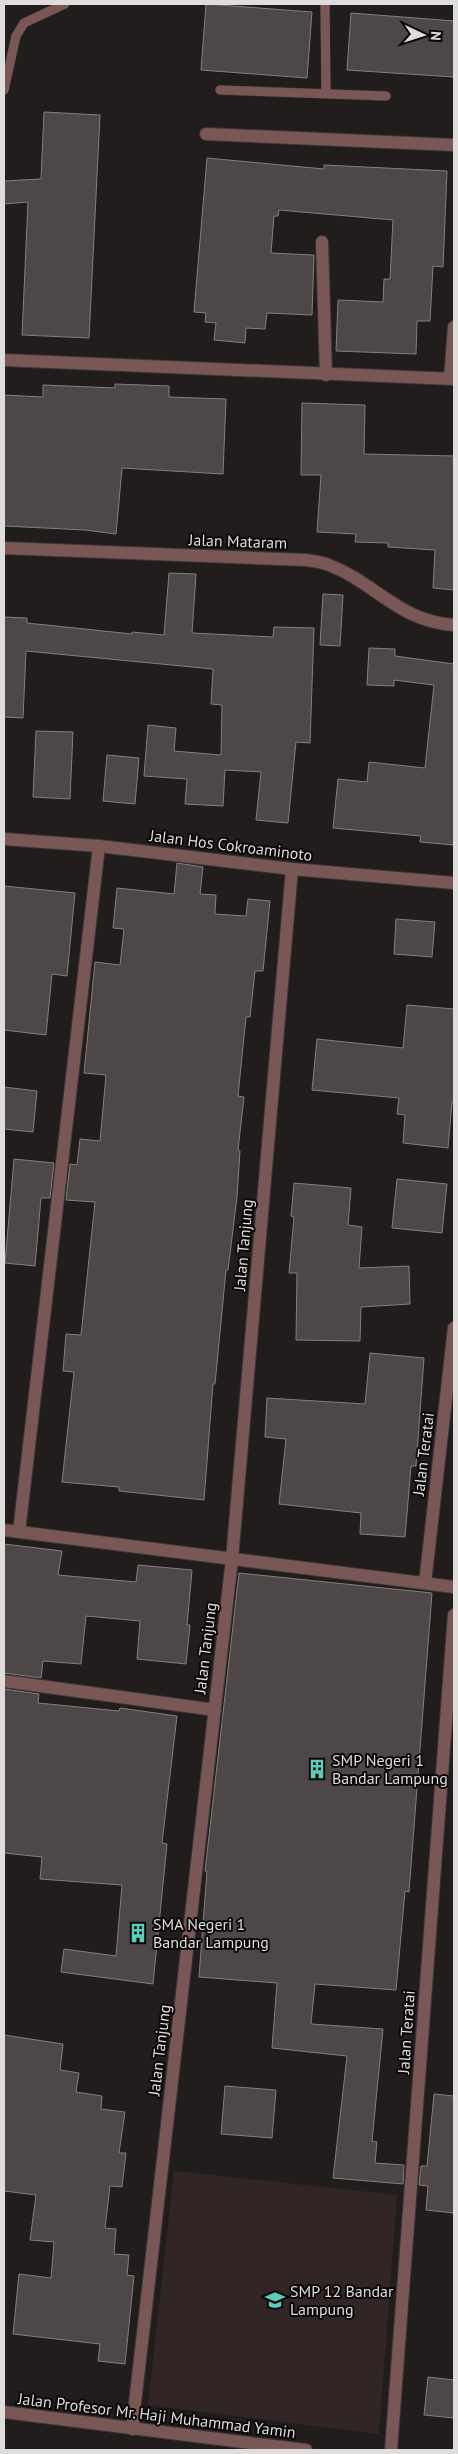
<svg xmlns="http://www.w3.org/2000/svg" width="458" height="2454" viewBox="0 0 458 2454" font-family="'PT Sans',sans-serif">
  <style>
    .built { fill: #312625 }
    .building { fill: #4d4747; stroke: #847f7e }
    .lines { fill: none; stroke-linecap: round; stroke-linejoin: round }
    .service-casing { stroke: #3c3838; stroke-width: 10 }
    .minor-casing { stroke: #3c3838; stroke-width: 14 }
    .tertiary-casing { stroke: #3c3838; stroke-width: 14 }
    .service { stroke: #795755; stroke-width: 9 }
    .minor { stroke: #795755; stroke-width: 12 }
    .tertiary { stroke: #795755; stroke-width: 12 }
    .labels { text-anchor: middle; stroke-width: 4; stroke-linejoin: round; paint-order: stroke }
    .street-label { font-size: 16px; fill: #dfdcdc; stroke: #0a0808 }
    .poi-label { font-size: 16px; fill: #dfdcdc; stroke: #0a0808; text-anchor: start }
  </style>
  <rect width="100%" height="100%" fill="#221d1d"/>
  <!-- built -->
  <path class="built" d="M174,2171L397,2195L379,2434L148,2405Z"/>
  <!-- building -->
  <path class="building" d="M206,4L312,12L307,78L201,70Z
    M351,13L454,21V77L347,70Z
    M44,112L100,115L89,338L22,335L28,202L4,204V181L41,179Z
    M207,158L324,169V165L447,171L443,267L433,266L430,321H417L416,354L336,351L338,300L383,302L384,279H390L393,220L279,210L278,216H274L271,253L314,255L312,315L267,313L265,329L246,328L245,343L214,340L216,323L205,322L206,313L194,312Z
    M115,384L169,386V397L226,399L223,474L122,468L116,534L85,530L4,526V395L43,397V385L115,388Z
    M302,403L365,405L364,454L454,456V590L433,588L435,550L388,547V543L355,542L356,534L317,532L321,475H301Z
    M169,573L196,574L192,633L273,637L274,627L314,628L310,743L296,742L288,823L256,820L261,772L225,770L223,806L185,804L187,779L144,776L148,725L176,728L174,751L221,755L222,705L211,704L213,669L26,651L23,718L4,717V617L27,618V623L132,634V632L164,635Z
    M323,594L343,595L340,646L320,645Z
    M369,648L395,649V656L454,664V845L420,842L421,836L333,828L338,779L367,782L369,762L425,768L434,685L394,680V686L367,685Z
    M36,731L73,732L70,799L33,797Z
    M107,755L139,758L135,804L103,801Z
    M177,863L203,867L200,894L216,895L215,914L246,916L248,899L270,901L263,971H255L250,1017H246L238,1096L244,1097L238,1150L240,1151L237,1197L228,1270H226L215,1384H213L204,1500L119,1491V1487L62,1482L74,1372L63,1371L66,1334L81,1335L95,1202L66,1200L70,1164L77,1165L80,1139L100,1141L106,1075L84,1073L95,962L120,965L124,929L113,928L117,888L174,894Z
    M4,886L75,893L67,976L52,974L46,1035L4,1030Z
    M396,919L435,922L432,957L394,954Z
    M407,1005L454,1009V1103L452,1102L448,1148L403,1143L405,1115L397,1114L399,1098L312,1090L317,1039L403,1048Z
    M4,1087L37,1091L33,1132L4,1129Z
    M14,1159L54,1163L50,1198H41L35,1266L5,1263Z
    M397,1179L447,1184L442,1233L392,1228Z
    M294,1183L351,1188L348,1225L362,1227L359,1268L409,1266L410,1304L361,1307L360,1341L296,1340L297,1273H289L294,1217L291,1216Z
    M370,1353L424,1358L416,1466H411L405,1537L360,1534L361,1513L279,1504L286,1439L265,1437L267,1398L365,1404Z
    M4,1544L62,1551L58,1575L136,1582L138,1565L192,1570L187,1625H190L186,1664L137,1659L140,1621L86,1616L81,1664L43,1661L41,1678L4,1673Z
    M239,1573L432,1593L409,1892L405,1891L396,1990L315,1984L311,2024L383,2029L372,2141L377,2142L375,2163L404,2165L403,2184L333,2178L347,2056L272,2048L277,1983L199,1977L207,1871H205Z
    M4,1689L39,1694L38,1703L119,1711L120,1708L177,1716L162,1843L167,1844L153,1984L61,1972L64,1949L116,1956L122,1885L40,1879L42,1857L4,1853Z
    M4,2035L63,2044L60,2070L79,2073L76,2092L102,2096L101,2109L125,2112L119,2153H126L122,2187L110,2186L105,2228L116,2229L114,2254L129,2255L127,2275L134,2276L125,2364L98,2361L100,2344L13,2334L19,2274L51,2278L54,2242L30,2240L36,2195L4,2191Z
    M225,2086L276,2090L272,2138L221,2134Z
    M434,2094L454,2096V2213L426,2210L428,2186L419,2185L421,2166H427Z
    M428,2377L454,2380V2418L424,2415Z"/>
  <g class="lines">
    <defs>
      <path id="service" d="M325,4L326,94
        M4,90L16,36L24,23L65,4
        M220,90L386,96"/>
      <path id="minor" d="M206,134L454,145
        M322,242L326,375
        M4,360L454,379
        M450,379L454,327
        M4,548L306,560C314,561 322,562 329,565C376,583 398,621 454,625
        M4,1530L454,1587
        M19,1532L99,846
        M425,1583L454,1328
        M4,1681L215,1710
        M4,2412L306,2450
        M132,2429L232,1559L292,869
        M391,2450L454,1615"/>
      <path id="tertiary" d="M4,839L99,846L292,869L454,883"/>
    </defs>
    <!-- service casing -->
    <use href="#service" class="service-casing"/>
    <!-- minor casing -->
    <use href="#minor" class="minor-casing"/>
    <!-- tertiary casing -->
    <use href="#tertiary" class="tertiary-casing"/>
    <!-- service -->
    <use href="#service" class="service"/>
    <!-- minor -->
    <use href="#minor" class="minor"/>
    <!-- tertiary -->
    <use href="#tertiary" class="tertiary"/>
  </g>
  <!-- icons -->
  <defs>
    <symbol id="building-bare" viewBox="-9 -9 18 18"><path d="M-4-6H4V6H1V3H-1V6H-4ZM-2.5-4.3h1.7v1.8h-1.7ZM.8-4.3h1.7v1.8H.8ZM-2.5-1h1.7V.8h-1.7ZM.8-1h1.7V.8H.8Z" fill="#5bcebb" stroke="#0a0808" stroke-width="2.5" paint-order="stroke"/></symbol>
    <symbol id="school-bare" viewBox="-9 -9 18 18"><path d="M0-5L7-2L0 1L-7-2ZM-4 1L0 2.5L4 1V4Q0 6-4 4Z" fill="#5bcebb" stroke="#0a0808" stroke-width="2.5" paint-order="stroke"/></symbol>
  </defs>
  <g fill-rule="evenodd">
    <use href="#building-bare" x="303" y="1755" width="28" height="28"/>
    <use href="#building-bare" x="124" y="1919" width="28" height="28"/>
    <use href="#school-bare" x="261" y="2286" width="28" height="28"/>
  </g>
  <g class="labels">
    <!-- street labels -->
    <g class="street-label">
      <text transform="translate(238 541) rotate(2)" y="6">Jalan Mataram</text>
      <text transform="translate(231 845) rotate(7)" y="6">Jalan Hos Cokroaminoto</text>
      <text transform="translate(243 1245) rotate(-85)" y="6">Jalan Tanjung</text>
      <text transform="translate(423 1454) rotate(-83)" y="6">Jalan Teratai</text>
      <text transform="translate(205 1648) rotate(-83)" y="6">Jalan Tanjung</text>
      <text transform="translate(406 2032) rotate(-86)" y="6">Jalan Teratai</text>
      <text transform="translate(159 2050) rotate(-83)" y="6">Jalan Tanjung</text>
      <text transform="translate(157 2415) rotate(7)" y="6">Jalan Profesor Mr. Haji Muhammad Yamin</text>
    </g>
    <!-- poi labels -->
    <g class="poi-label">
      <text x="332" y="1766">SMP Negeri 1<tspan x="332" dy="18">Bandar Lampung</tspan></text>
      <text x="153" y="1930">SMA Negeri 1<tspan x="153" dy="18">Bandar Lampung</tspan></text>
      <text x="290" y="2297">SMP 12 Bandar<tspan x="290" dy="18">Lampung</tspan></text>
    </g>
  </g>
  <!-- border -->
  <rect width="458" height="2454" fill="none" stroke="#dfdcdc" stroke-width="10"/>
  <!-- north arrow -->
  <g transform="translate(423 35) rotate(94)" stroke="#0a0808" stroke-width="4" paint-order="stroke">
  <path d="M0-4L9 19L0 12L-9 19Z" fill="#dfdcdc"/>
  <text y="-8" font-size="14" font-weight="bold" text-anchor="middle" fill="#dfdcdc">N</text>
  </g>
</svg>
